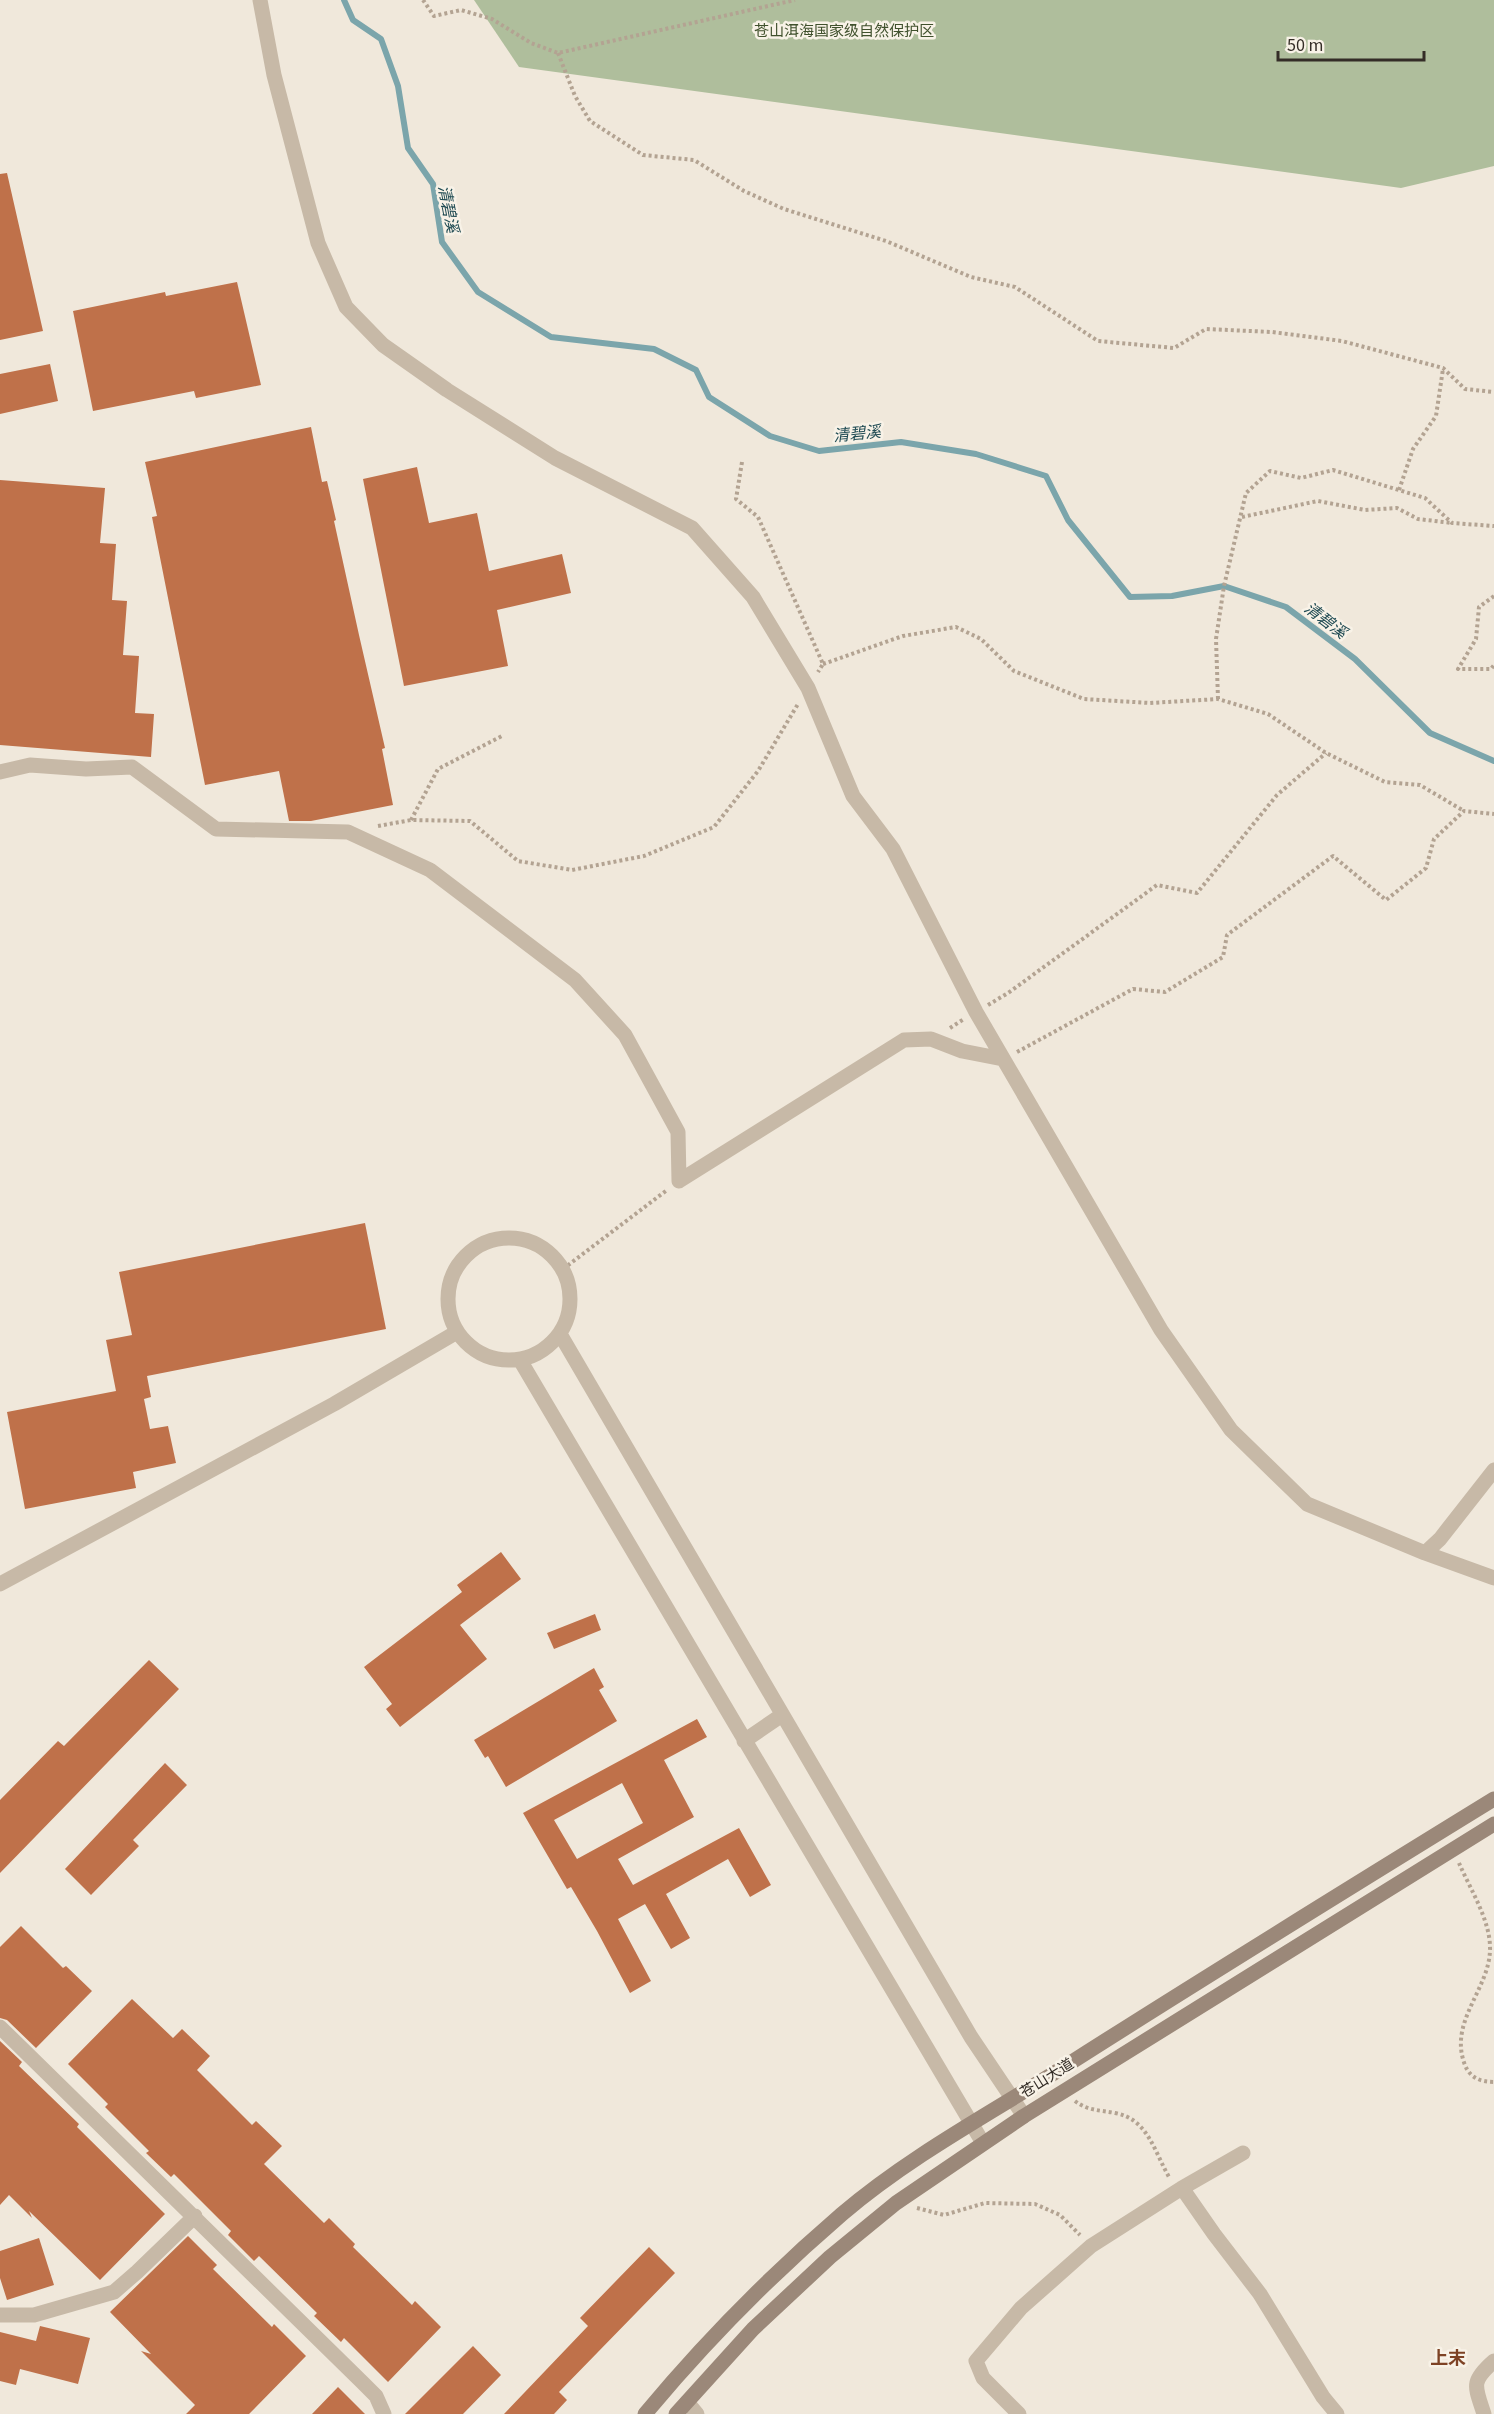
<svg xmlns="http://www.w3.org/2000/svg" width="1494" height="2414" viewBox="0 0 1494 2414" font-family="'Source Sans 3','Noto Sans SC',sans-serif">
  <style>
    .green { fill: #afbe9c }
    .lines { fill: none; stroke-linecap: round; stroke-linejoin: round }
    .stream { stroke: #7ba5ab; stroke-width: 6 }
    .building { fill: #bf714a; fill-rule: evenodd }
    .path { stroke: #b3a392; stroke-width: 4; stroke-dasharray: 3 3; stroke-linecap: butt }
    .street { stroke: #c7b9a7; stroke-width: 15 }
    .secondary { stroke: #9b8879; stroke-width: 15 }
    .labels { text-anchor: middle; stroke-width: 5; stroke-linejoin: round; paint-order: stroke }
    .park-label { font-size: 15px; fill: #40512d; stroke: #f8f2e7 }
    .street-label { font-size: 15px; fill: #342d27; stroke: #f8f2e7 }
    .water-label { font-size: 16px; font-style: italic; fill: #204b53; stroke: #f8f2e7 }
    .quarter-label { font-size: 18px; font-weight: bold; fill: #7e4325; stroke: #f8f2e7 }
  </style>
  <rect width="100%" height="100%" fill="#f0e8db"/>
  <!-- green -->
  <path class="green" d="M474,0H1494V166L1401,188L519,67Z"/>
  <g class="lines">
    <!-- stream -->
    <path class="stream" d="M344,0L353,20L381,39L398,86L408,148L433,184L442,242L478,292L551,337L654,349L696,370L709,397L770,436L819,451L901,442L976,454L1046,476L1068,520L1130,597L1172,596L1224,586L1286,607L1355,659L1430,733L1494,761"/>
  </g>
  <!-- building -->
  <path class="building" d="M7,173L43,331L0,340V174Z
    M237,282L261,385L196,398L194,391L93,411L73,311L165,292L166,296Z
    M50,364L58,401L0,414V374Z
    M311,427L322,482L327,481L336,520L334,521L359,635L385,748L382,749L393,805L311,821H289L279,771L205,785L152,517L157,516L145,462Z
    M417,467L429,523L477,513L489,571L562,554L571,593L497,610L508,666L404,686L363,479Z
    M0,480L105,488L100,543L116,544L112,600L127,601L123,655L139,656L135,713L154,714L151,757L0,745Z
    M365,1223L386,1329L147,1376L151,1397L144,1399L150,1429L168,1426L176,1463L133,1472L136,1488L25,1509L7,1412L116,1391L106,1340L132,1335L119,1272Z
    M501,1552L521,1579L460,1625L487,1659L400,1727L386,1709L392,1704L364,1667L462,1592L457,1585Z
    M595,1614L601,1630L554,1649L547,1633Z
    M149,1660L179,1689L0,1873V1800L58,1741L64,1746Z
    M594,1668L604,1687L599,1690L617,1721L506,1787L488,1756L485,1758L474,1740Z
    M697,1719L707,1737L664,1760L694,1817L618,1859L633,1885L739,1828L771,1885L750,1897L728,1859L666,1894L690,1938L671,1949L645,1904L618,1919L651,1981L630,1993L597,1931L571,1887L567,1889L523,1813ZM622,1783L643,1823L577,1859L554,1820Z
    M165,1763L187,1785L133,1840L139,1846L91,1895L65,1869Z
    M21,1926L63,1968L66,1966L92,1991L36,2048L7,2020L0,2018V1947Z
    M132,1999L173,2038L182,2029L210,2056L197,2070L252,2125L256,2121L282,2146L264,2164L324,2223L329,2218L355,2244L353,2247L412,2305L415,2301L441,2327L388,2382L344,2338L341,2342L314,2316L317,2313L259,2256L254,2261L228,2235L231,2231L174,2174L171,2177L146,2153L149,2151L105,2107L108,2104L68,2064Z
    M0,2041L22,2062L19,2066L79,2124L77,2127L165,2214L100,2280L29,2211L32,2218L9,2195L0,2205Z
    M188,2236L217,2265L213,2269L272,2327L274,2324L306,2356L249,2414H186L195,2405L141,2351L151,2354L110,2312Z
    M39,2238L54,2285L7,2300L0,2278V2251Z
    M649,2247L675,2273L559,2392L567,2400L554,2414H504L588,2326L580,2318Z
    M40,2326L90,2338L78,2384L20,2369L16,2385L0,2381V2332L36,2341Z
    M473,2346L501,2375L463,2414H405Z
    M338,2387L365,2414H312Z"/>
  <g class="lines">
    <!-- path -->
    <path class="path" d="M423,0L434,16L461,10L492,19L531,43L558,53L795,0
      M558,53L575,96L590,121L643,155L694,160L744,191L784,209L886,241L971,277L1015,287L1098,341L1174,348L1206,329L1272,332L1342,341L1443,368L1465,389L1494,392
      M742,462L736,499L758,517L823,664L818,672
      M1399,490L1413,449L1436,416L1443,369
      M1242,517L1318,501L1365,510L1397,508L1418,519L1452,523
      M1494,596L1479,607L1476,639L1458,669H1491L1494,665
      M823,664L903,636L956,627L981,639L1014,671L1084,699L1150,703L1218,699L1268,714L1326,753L1385,782L1420,785L1464,811
      M1218,699L1216,639L1224,586L1246,493L1270,471L1301,478L1333,470L1425,498L1452,523L1494,526
      M411,820L438,769L502,736
      M378,826L411,820L470,821L518,861L572,870L644,856L714,827L758,771L798,704
      M988,1005L1008,993L1157,885L1197,893L1277,795L1326,753
      M950,1028L964,1019
      M1017,1052L1133,989L1165,992L1223,957L1227,935L1333,856L1386,900L1426,868L1434,839L1464,811L1494,814
      M563,1269L667,1190
      M1459,1863C1470,1889 1491,1921 1490,1950C1489,1990 1448,2022 1465,2065C1470,2078 1481,2082 1494,2082
      M1075,2101C1088,2111 1100,2110 1115,2113C1148,2119 1154,2151 1169,2177
      M917,2208L944,2215L985,2203L1035,2204L1060,2215L1080,2235"/>
    <!-- street -->
    <path class="street" d="M260,0L274,75L318,243L346,307L383,345L447,390L555,458L692,528L753,597L808,688L853,796L893,849L976,1012L1161,1330L1231,1430L1307,1504L1425,1553L1494,1578
      M0,772L30,765L86,769L132,767L216,829L348,832L430,870L575,980L625,1035L678,1132L679,1181
      M679,1181L904,1040L931,1039L962,1051L1003,1059
      M448 1299a61 61 0 1 1 122 0a61 61 0 1 1-122 0Z
      M560,1334L971,2037L1024,2116
      M520,1360L983,2143
      M1425,1553L1440,1539L1494,1470
      M0,1584L334,1404L457,1332
      M744,1741L782,1715
      M0,2027L362,2382L376,2396L384,2414
      M1182,2188L1214,2234L1260,2294L1323,2397L1337,2414
      M0,2315H34L114,2292L137,2272L195,2216
      M687,2402L697,2414
      M1019,2414L983,2378L976,2361L1021,2308L1091,2246L1182,2188L1243,2153
      M1484,2414C1475,2386 1470,2382 1494,2361"/>
    <!-- secondary -->
    <path class="secondary" d="M645,2414C705,2342 771,2275 842,2214C910,2156 991,2113 1067,2065C1208,1975 1351,1887 1494,1799
      M676,2414L753,2329L830,2257L896,2203L1024,2116L1494,1824"/>
  </g>
  <g class="labels">
    <!-- park labels -->
    <g class="park-label">
      <text x="844" y="36">苍山洱海国家级自然保护区</text>
    </g>
    <!-- street labels -->
    <g class="street-label">
      <text transform="translate(1047 2078) rotate(-32)" y="5">苍山大道</text>
    </g>
    <!-- water labels -->
    <g class="water-label">
      <text transform="translate(449 209) rotate(79)" y="6">清碧溪</text>
      <text transform="translate(857 433) rotate(-6)" y="6">清碧溪</text>
      <text transform="translate(1326 620) rotate(37)" y="6">清碧溪</text>
    </g>
    <!-- quarter labels -->
    <g class="quarter-label">
      <text x="1448" y="2364">上末</text>
    </g>
  </g>
  <!-- scale -->
  <path d="M1278 51v9h146v-9" fill="none" stroke="#342d27" stroke-width="3"/>
  <text x="1287" y="51" font-size="18" fill="#342d27" stroke="#f8f2e7" stroke-width="4.5" paint-order="stroke">50 m</text>
</svg>
